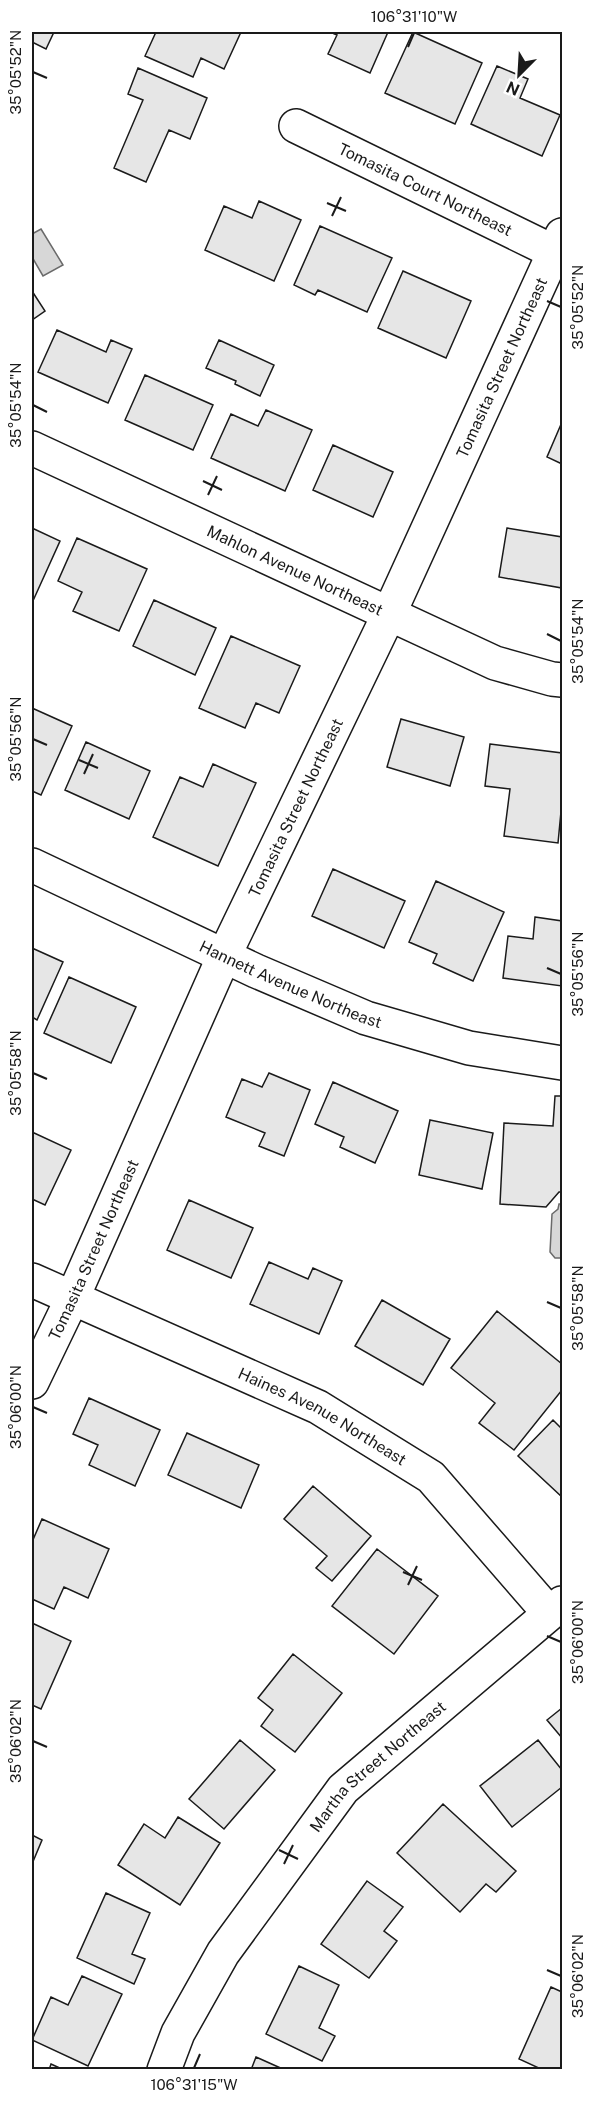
<svg xmlns="http://www.w3.org/2000/svg" width="594" height="2101" viewBox="0 0 594 2101" font-family="'Public Sans',sans-serif">
  <style>
    .water { fill: #d7d7d7; stroke: #6a6a6a; stroke-width: 1.5 }
    .building { fill: #e6e6e6; stroke: #1a1a1a; stroke-width: 1.5 }
    .lines { fill: none; stroke-linecap: round; stroke-linejoin: round }
    .minor-casing { stroke: #1a1a1a; stroke-width: 36 }
    .minor { stroke: #fff; stroke-width: 33 }
    .ticks { fill: none; stroke: #1a1a1a; stroke-width: 2 }
    .labels { text-anchor: middle; stroke-width: 4.5; stroke-linejoin: round; paint-order: stroke }
    .street-label { font-size: 16px; fill: #1a1a1a; stroke: #fff }
    .neatline { fill: none; stroke: #1a1a1a; stroke-width: 2 }
    .ticks-label { font-size: 15px; text-anchor: middle; fill: #1a1a1a }
  </style>
  <rect width="100%" height="100%" fill="#fff"/>
  <!-- water -->
  <path class="water" d="M41,229L63,265L43,276L32,257V234Z
    M559,1204H562V1258H555L550,1252L552,1214L558,1209Z"/>
  <!-- building -->
  <path class="building" d="M32,32H54L46,49L32,42Z
    M156,32H241L224,69L201,58L193,77L145,56Z
    M330,32H388L370,73L328,54L337,35Z
    M413,32L482,63L455,124L385,93Z
    M497,66L528,79L520,98L560,115L542,156L471,124Z
    M138,68L207,98L190,139L169,130L146,182L114,168L143,100L128,94Z
    M259,201L301,220L274,281L205,250L224,206L252,218Z
    M320,226L392,258L367,312L318,290L315,295L294,285Z
    M403,271L471,301L446,358L378,328Z
    M32,291L45,311L32,320Z
    M57,330L106,352L111,340L132,349L108,403L38,372Z
    M219,340L274,365L260,396L235,384L236,381L206,368Z
    M145,375L213,405L193,450L125,420Z
    M266,410L312,430L285,491L211,458L231,414L258,426Z
    M562,422V464L547,457Z
    M333,445L393,472L373,517L313,490Z
    M32,528L60,541L32,603Z
    M507,528L562,537V588L499,577Z
    M77,538L147,569L119,631L73,611L82,592L58,581Z
    M154,600L216,628L195,675L133,646Z
    M231,636L300,666L279,713L256,703L245,728L199,708Z
    M32,708L72,726L41,795L32,791Z
    M401,719L464,737L450,786L387,767Z
    M86,742L150,771L129,819L65,790Z
    M490,744L562,753V801L558,843L504,836L510,789L485,786Z
    M213,764L256,783L218,866L153,837L180,777L203,787Z
    M333,869L405,901L384,948L312,916Z
    M436,881L504,912L473,981L433,963L437,954L409,942Z
    M535,917L562,921V986L503,978L508,936L533,939Z
    M32,948L63,962L37,1020L32,1017Z
    M69,977L136,1007L111,1063L44,1033Z
    M269,1073L310,1090L284,1156L259,1146L265,1133L226,1117L242,1079L262,1087Z
    M333,1082L398,1111L375,1163L340,1147L344,1137L315,1124Z
    M555,1096H562V1192H559L546,1207L500,1204L504,1123L553,1126Z
    M430,1120L493,1133L482,1189L419,1175Z
    M32,1132L71,1150L45,1205L32,1199Z
    M189,1200L253,1228L231,1278L167,1250Z
    M269,1262L308,1279L313,1268L342,1281L319,1334L250,1304Z
    M382,1300L450,1339L423,1385L355,1346Z
    M497,1311L562,1364V1390L514,1450L479,1423L495,1403L451,1368Z
    M89,1398L160,1430L135,1486L89,1465L98,1445L73,1434Z
    M553,1420L562,1429V1497L518,1456Z
    M187,1433L259,1465L241,1508L168,1475Z
    M313,1486L371,1536L332,1581L316,1568L327,1556L284,1519Z
    M42,1519L109,1549L88,1598L64,1587L54,1609L32,1599V1542Z
    M377,1549L438,1596L394,1654L332,1606Z
    M32,1623L71,1641L41,1709L32,1705Z
    M293,1654L342,1693L295,1752L261,1726L273,1710L258,1698Z
    M562,1708V1738L547,1720Z
    M240,1740L275,1770L224,1829L189,1799Z
    M538,1740L562,1770V1787L512,1827L480,1786Z
    M443,1804L516,1871L496,1892L486,1884L460,1912L397,1853Z
    M178,1817L220,1843L180,1905L118,1865L144,1824L165,1838Z
    M32,1835L42,1840L32,1864Z
    M367,1881L403,1907L384,1931L397,1941L369,1978L321,1944Z
    M106,1893L150,1913L132,1954L145,1959L134,1984L77,1958Z
    M299,1966L339,1985L319,2028L335,2036L322,2061L266,2034Z
    M82,1976L122,1994L88,2066L32,2040L51,1997L68,2005Z
    M551,1987L562,1992V2070H543L519,2059Z
    M256,2057L285,2070H251Z
    M51,2064L64,2070H49Z"/>
  <g class="lines">
    <defs>
      <g id="minor">
        <path id="s1" d="M296,126L554,252"/>
        <path id="s2" d="M32,448L495,663L552,679L562,680"/>
        <path id="s3" d="M32,865L256,971L366,1018L469,1048L562,1063"/>
        <path id="s4" d="M32,1280L318,1407L431,1477L549,1613"/>
        <path id="s5" d="M32,1382L72,1299L224,956L389,614L562,235"/>
        <path id="s6" d="M164,2070L178,2033L223,1953L343,1789L562,1603"/>
      </g>
    </defs>
    <!-- minor casing -->
    <use href="#minor" class="minor-casing"/>
    <!-- minor -->
    <use href="#minor" class="minor"/>
  </g>
  <!-- ticks -->
  <path class="ticks" d="M408,47L414,33M33,72L47,78M327,203L346,211M332,216L341,197M547,301L561,307M33,405L47,412M203,481L222,490M208,495L217,476M547,634L561,641M33,739L47,745M79,760L98,768M84,774L93,754M547,968L561,974M33,1073L47,1079M547,1302L561,1308M33,1407L47,1413M403,1572L422,1580M408,1585L417,1566M547,1636L561,1642M33,1741L47,1747M279,1850L298,1859M284,1864L293,1845M547,1970L561,1976M194,2068L200,2054"/>
  <g class="labels">
    <!-- street labels -->
    <g class="street-label">
      <text dy="6" stroke="none"><textPath href="#s1" startOffset="144">Tomasita Court Northeast</textPath></text>
      <text dy="6" stroke="none"><textPath href="#s5" startOffset="1118">Tomasita Street Northeast</textPath></text>
      <text dy="6" stroke="none"><textPath href="#s2" startOffset="290">Mahlon Avenue Northeast</textPath></text>
      <text dy="6" stroke="none"><textPath href="#s5" startOffset="632">Tomasita Street Northeast</textPath></text>
      <text dy="6" stroke="none"><textPath href="#s3" startOffset="285">Hannett Avenue Northeast</textPath></text>
      <text dy="6" stroke="none"><textPath href="#s5" startOffset="146">Tomasita Street Northeast</textPath></text>
      <text dy="6" stroke="none"><textPath href="#s4" startOffset="321">Haines Avenue Northeast</textPath></text>
      <text dy="6" stroke="none"><textPath href="#s6" startOffset="375">Martha Street Northeast</textPath></text>
    </g>
  </g>
  <!-- border -->
  <rect width="594" height="2101" fill="none" stroke="#ffffff" stroke-width="66"/>
  <!-- north arrow -->
  <g transform="translate(519 75) rotate(204)" stroke="#ffffff" stroke-width="4.5" paint-order="stroke">
  <path d="M0-4.5L10 22L0 15L-10 22Z" fill="#1a1a1a"/>
  <text y="-9" font-size="16" font-weight="bold" text-anchor="middle" fill="#1a1a1a">N</text>
  </g>
  <rect x="33" y="33" width="528" height="2035" class="neatline"/>
  <g class="ticks-label">
    <text x="414" y="22">106°31'10"W</text>
    <text transform="translate(16 72) rotate(-90)" y="5">35°05'52"N</text>
    <text transform="translate(578 307) rotate(-90)" y="5">35°05'52"N</text>
    <text transform="translate(16 405) rotate(-90)" y="5">35°05'54"N</text>
    <text transform="translate(578 641) rotate(-90)" y="5">35°05'54"N</text>
    <text transform="translate(16 739) rotate(-90)" y="5">35°05'56"N</text>
    <text transform="translate(578 974) rotate(-90)" y="5">35°05'56"N</text>
    <text transform="translate(16 1073) rotate(-90)" y="5">35°05'58"N</text>
    <text transform="translate(578 1308) rotate(-90)" y="5">35°05'58"N</text>
    <text transform="translate(16 1407) rotate(-90)" y="5">35°06'00"N</text>
    <text transform="translate(578 1642) rotate(-90)" y="5">35°06'00"N</text>
    <text transform="translate(16 1741) rotate(-90)" y="5">35°06'02"N</text>
    <text transform="translate(578 1976) rotate(-90)" y="5">35°06'02"N</text>
    <text x="194" y="2090">106°31'15"W</text>
  </g>
</svg>
